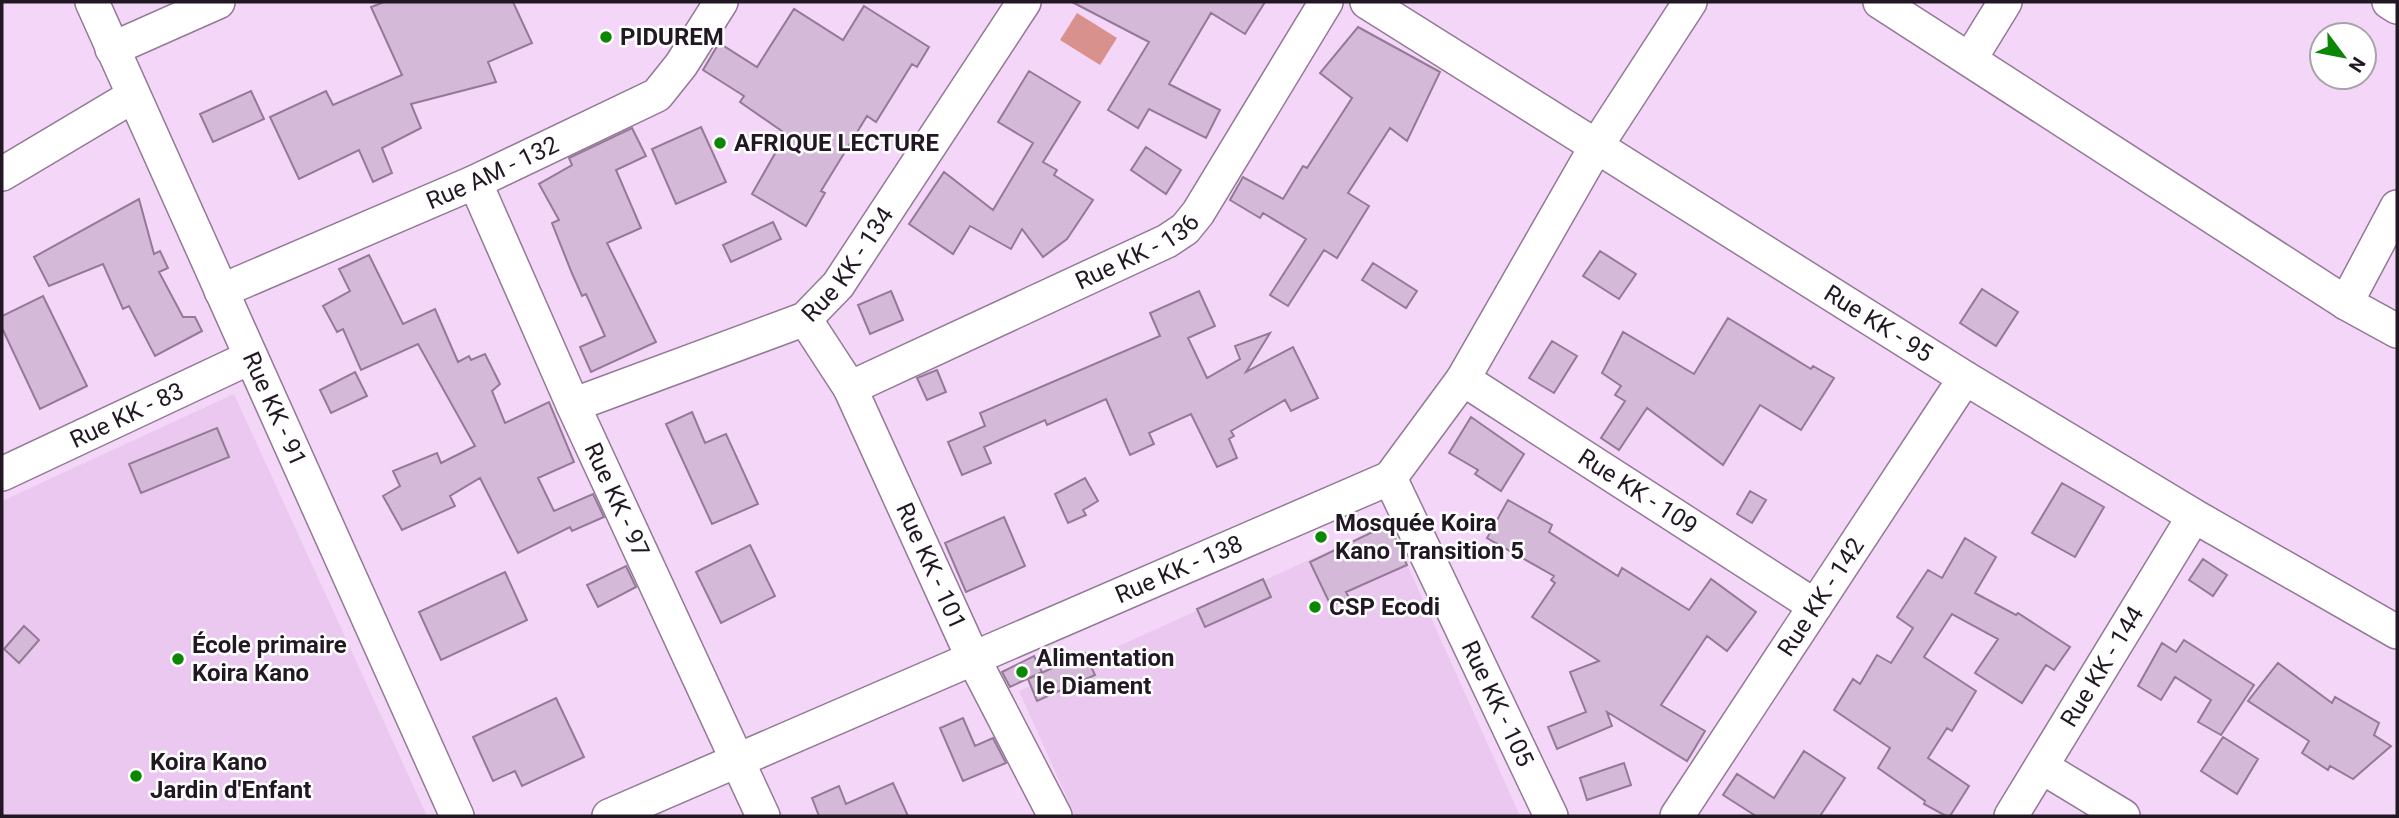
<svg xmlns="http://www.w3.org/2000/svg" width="2399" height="818" viewBox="0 0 2399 818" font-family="Roboto,sans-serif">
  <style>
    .built { fill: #eac8ef }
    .water { fill: #d9918e }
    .building { fill: #d5b9d9; stroke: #947a97; stroke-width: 2 }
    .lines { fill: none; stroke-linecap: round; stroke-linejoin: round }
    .minor-casing { stroke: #937996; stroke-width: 36 }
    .minor { stroke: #fff; stroke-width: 33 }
    .poi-dot { fill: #0c8605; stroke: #fff; stroke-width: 2.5 }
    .labels { text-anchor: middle; stroke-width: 5; stroke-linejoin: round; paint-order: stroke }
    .poi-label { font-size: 24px; font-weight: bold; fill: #221824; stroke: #fff; text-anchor: start }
    .street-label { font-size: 24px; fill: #221824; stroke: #fff }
  </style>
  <rect width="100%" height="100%" fill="#f4d7f8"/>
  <!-- built -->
  <path class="built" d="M234,394L427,816H2V501Z
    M1389,524L1520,816H1075L1019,691Z"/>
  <!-- water -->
  <path class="water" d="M1077,13L1117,38L1100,65L1060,40Z"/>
  <!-- building -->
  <path class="building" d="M384,2H513L532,43L488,62L496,82L411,104L421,128L382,148L392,173L373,182L359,150L299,179L270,117L326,91L333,105L402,75L371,7Z
    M1072,2H1265L1245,34L1211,13L1169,84L1220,110L1206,138L1149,109L1138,128L1108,110L1149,42Z
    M864,6L929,47L917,67L912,64L876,122L867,116L821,191L825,193L806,226L752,194L786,134L740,102L744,96L703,70L719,43L757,67L794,9L843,40Z
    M1358,27L1440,72L1407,141L1390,128L1348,193L1369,206L1337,258L1324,250L1288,306L1270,295L1306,239L1263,213L1260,218L1230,200L1243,177L1283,199L1303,166L1307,168L1352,98L1320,73Z
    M1029,71L1080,102L1043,162L1057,170L1054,175L1093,200L1067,239L1043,257L1022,229L1011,249L970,226L953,254L909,224L944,172L993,210L1033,143L998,122Z
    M251,91L264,119L213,142L200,114Z
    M701,127L726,182L676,204L652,149Z
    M632,128L646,156L616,170L641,228L607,243L656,342L591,372L580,347L605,336L586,294L582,296L571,271L552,223L559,220L539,184L572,165L569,158Z
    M1146,147L1181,170L1166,194L1131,170Z
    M139,199L154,254L160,251L168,268L159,272L183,317H195L202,331L155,356L129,306L123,309L103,264L49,286L34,257Z
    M773,222L781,239L731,262L723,245Z
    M1600,251L1636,274L1619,299L1583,276Z
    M369,255L403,324L435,309L458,362L469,356L471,360L485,354L500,384L492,391L505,423L549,402L574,462L538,478L554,511L593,494L604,517L572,531L570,527L518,553L480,478L450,496L455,506L402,530L383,496L400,486L393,471L437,453L441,463L475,446L418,344L361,370L343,329L337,332L323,306L350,291L339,269Z
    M1373,263L1417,291L1406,308L1362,280Z
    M1982,289L2018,312L1996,346L1960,323Z
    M891,291L903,320L870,334L858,305Z
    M1199,291L1215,326L1188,338L1207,378L1240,359L1235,346L1270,333L1246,372L1293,347L1318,398L1291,411L1285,400L1231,431L1234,436L1229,439L1237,458L1217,467L1191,414L1149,433L1154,444L1130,455L1106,399L1047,425L1045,420L984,447L991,463L962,475L948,442L985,426L980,413L1160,336L1150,313Z
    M43,296L87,386L40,409L2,328V316Z
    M1728,318L1811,369L1813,366L1834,378L1801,430L1760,405L1723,465L1647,408L1619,450L1601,438L1625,401L1615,395L1621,386L1602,373L1623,332L1694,374Z
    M1552,341L1577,356L1554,393L1529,378Z
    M937,370L946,392L927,400L917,378Z
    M355,372L367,396L331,413L320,390Z
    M692,412L705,443L726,434L758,504L712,524L666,424Z
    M1471,417L1524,454L1501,491L1475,474L1478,470L1449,453Z
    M217,428L229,457L141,493L129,464Z
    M1085,478L1098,501L1083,510L1086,515L1068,523L1055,494Z
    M2062,483L2104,507L2075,557L2032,533Z
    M1750,491L1766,500L1752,523L1737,514Z
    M1508,500L1552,525L1549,532L1618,576L1622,568L1689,610L1711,579L1756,612L1727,651L1707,636L1661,705L1705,731L1687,761L1607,712L1612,726L1557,749L1548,727L1586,712L1570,672L1599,661L1532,617L1555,583L1551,580L1554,576L1487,538Z
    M1004,517L1025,566L966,592L945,543Z
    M1389,524L1407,565L1346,592L1349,598L1331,606L1310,562Z
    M1965,538L1996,557L1975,593L2016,615L2018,613L2070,647L2054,670L2046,665L2022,703L1975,673L1998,639L1952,614L1924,657L1976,691L1952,731L1947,728L1928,758L1969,786L1950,816H1946L1924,804L1925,801L1878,768L1890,748L1834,710L1853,679L1860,684L1877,655L1891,663L1913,628L1897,617L1928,570L1942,578Z
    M750,545L775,596L721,623L696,572Z
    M2203,559L2227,575L2213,596L2189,580Z
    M626,566L636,587L598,607L587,585Z
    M505,572L527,620L441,660L419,612Z
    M1263,579L1271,597L1205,627L1197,609Z
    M24,626L39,640L19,663L4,649Z
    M2184,640L2254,685L2221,735L2198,722L2211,700L2175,677L2161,700L2138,686L2162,643L2176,652Z
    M1085,653L1095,675L1037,701L1028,679Z
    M1034,656L1042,672L1010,687L1002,672Z
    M2278,663L2332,703L2335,697L2379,723L2374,735L2391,746L2353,779L2330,766L2328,770L2302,753L2309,741L2248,701Z
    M556,698L584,757L522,786L515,771L493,781L473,737Z
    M963,718L975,746L993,738L1006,763L963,781L940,728Z
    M2223,737L2258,759L2237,794L2201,771Z
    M1804,751L1845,778L1820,816H1756L1723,795L1737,774L1774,798Z
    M1624,763L1631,785L1587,800L1580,778Z
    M893,783L908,816H819L812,798L839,786L846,804Z"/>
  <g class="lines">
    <defs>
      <g id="minor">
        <path id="s1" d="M92,2L457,816"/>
        <path id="s2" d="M1367,2L1965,378L2194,516L2397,632"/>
        <path d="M1880,2L2346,303L2397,331"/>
        <path d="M2389,2L2397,7"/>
        <path d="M112,49L218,2"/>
        <path d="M1970,59L2005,2"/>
        <path d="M2,174L133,96"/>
        <path id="s3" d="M475,182L573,405L763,816"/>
        <path id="s4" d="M221,291L475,182L657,95L681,65L721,2"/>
        <path d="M2346,303L2397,207"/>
        <path id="s5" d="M805,319L850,388L972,656L1055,816"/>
        <path id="s6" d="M1463,379L1815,606"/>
        <path id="s7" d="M850,388L1167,241L1185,229L1198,213L1326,2"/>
        <path id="s8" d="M573,405L805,319L838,285L1024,2"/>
        <path id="s9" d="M2,474L251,357"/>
        <path id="s10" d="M1390,478L1551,816"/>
        <path d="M2042,767L2123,816"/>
        <path id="s11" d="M609,816L1390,478L1463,379L1597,145L1690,2"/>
        <path id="s12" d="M1677,816L1965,378"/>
        <path id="s13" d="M2011,816L2194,516"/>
      </g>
    </defs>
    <!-- minor casing -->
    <use href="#minor" class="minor-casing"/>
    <!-- minor -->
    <use href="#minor" class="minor"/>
  </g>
  <!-- markers -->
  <g class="poi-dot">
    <circle cx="606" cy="37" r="7"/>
    <circle cx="720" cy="143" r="7"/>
    <circle cx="1321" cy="537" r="7"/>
    <circle cx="1315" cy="607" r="7"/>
    <circle cx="178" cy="659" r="7"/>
    <circle cx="1022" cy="672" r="7"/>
    <circle cx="136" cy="776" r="7"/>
  </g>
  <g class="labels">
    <!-- poi labels -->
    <g class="poi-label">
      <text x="620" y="45">PIDUREM</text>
      <text x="734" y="151">AFRIQUE LECTURE</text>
      <text x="1335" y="531">Mosquée Koira<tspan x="1335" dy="28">Kano Transition 5</tspan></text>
      <text x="1329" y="615">CSP Ecodi</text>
      <text x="192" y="653">École primaire<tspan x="192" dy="28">Koira Kano</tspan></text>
      <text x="1036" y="666">Alimentation<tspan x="1036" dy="28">le Diament</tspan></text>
      <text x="150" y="770">Koira Kano<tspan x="150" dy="28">Jardin d'Enfant</tspan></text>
    </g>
    <!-- street labels -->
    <g class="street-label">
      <text dy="8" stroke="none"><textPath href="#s4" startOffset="296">Rue AM - 132</textPath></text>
      <text dy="8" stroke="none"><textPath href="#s7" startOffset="318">Rue KK - 136</textPath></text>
      <text dy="8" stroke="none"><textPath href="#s8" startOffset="317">Rue KK - 134</textPath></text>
      <text dy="8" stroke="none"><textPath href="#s2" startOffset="604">Rue KK - 95</textPath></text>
      <text dy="8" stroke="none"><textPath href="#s1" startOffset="446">Rue KK - 91</textPath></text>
      <text dy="8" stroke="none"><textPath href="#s9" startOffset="138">Rue KK - 83</textPath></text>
      <text dy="8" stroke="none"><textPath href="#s6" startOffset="208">Rue KK - 109</textPath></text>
      <text dy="8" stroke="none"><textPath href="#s3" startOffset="348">Rue KK - 97</textPath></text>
      <text dy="8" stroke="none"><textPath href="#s5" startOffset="278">Rue KK - 101</textPath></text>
      <text dy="8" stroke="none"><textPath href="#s11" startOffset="621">Rue KK - 138</textPath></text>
      <text dy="8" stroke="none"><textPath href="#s12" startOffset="262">Rue KK - 142</textPath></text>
      <text dy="8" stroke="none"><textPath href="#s13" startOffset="175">Rue KK - 144</textPath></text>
      <text dy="8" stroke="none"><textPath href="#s10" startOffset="250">Rue KK - 105</textPath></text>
    </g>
  </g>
  <!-- border -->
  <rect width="2399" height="818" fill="none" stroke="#221824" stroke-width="7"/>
  <!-- north arrow -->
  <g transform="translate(2343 56) rotate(122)"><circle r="33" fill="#ffffff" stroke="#a7a3a7" stroke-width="2"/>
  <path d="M0-5L12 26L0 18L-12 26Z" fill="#0c8605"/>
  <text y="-10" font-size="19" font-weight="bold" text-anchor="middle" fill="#221824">N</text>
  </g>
</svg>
